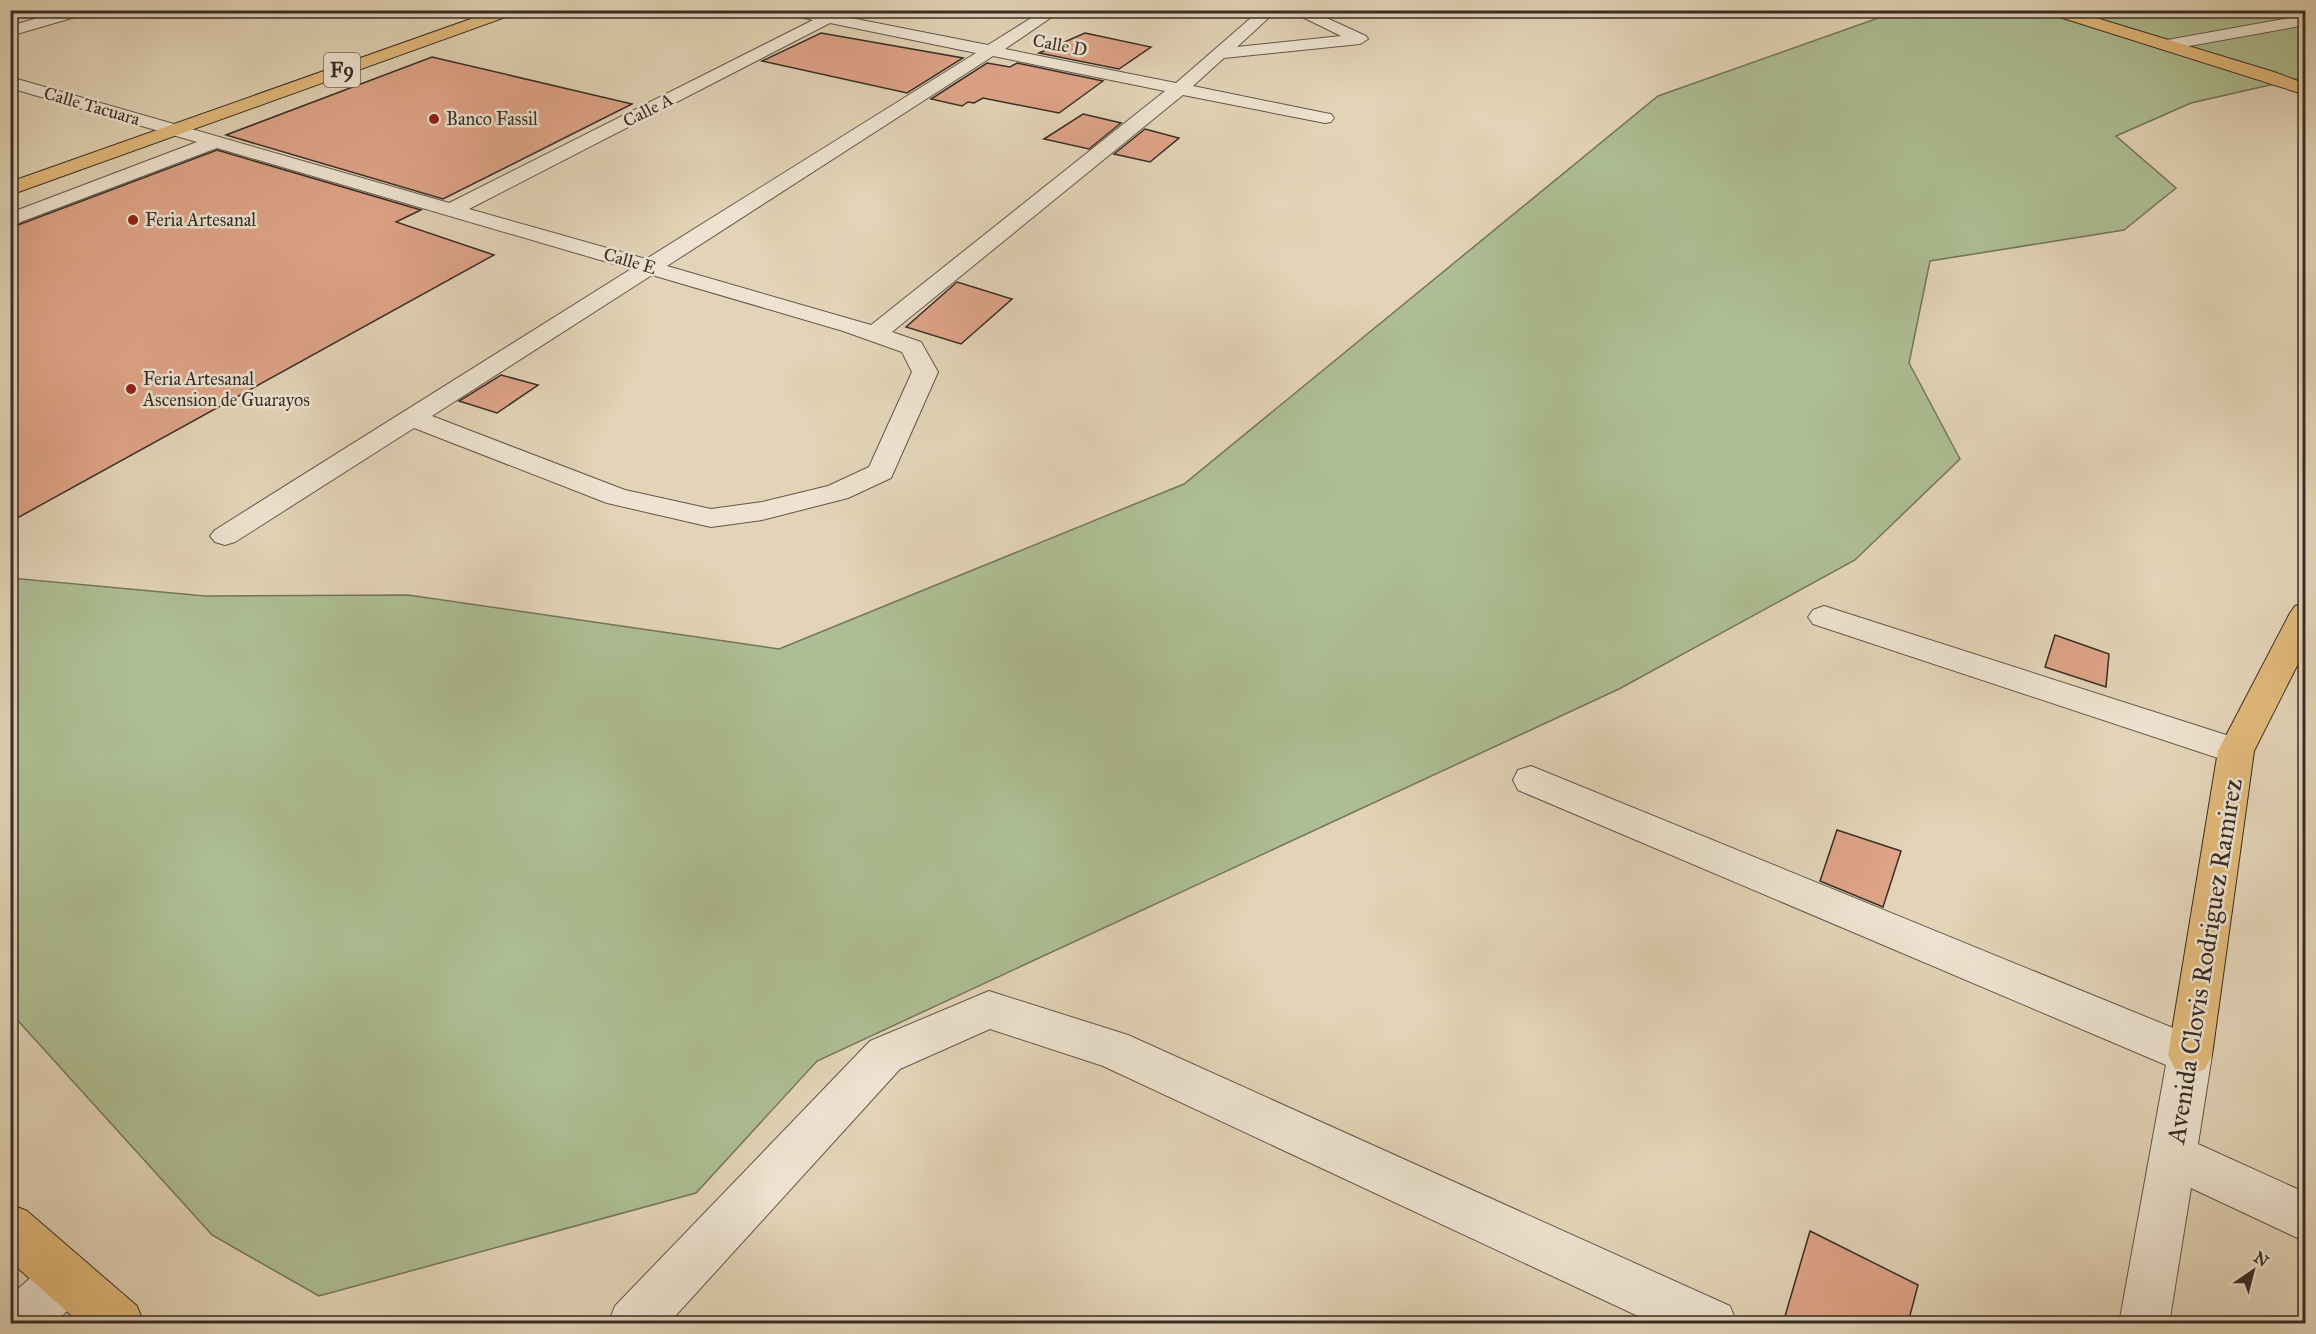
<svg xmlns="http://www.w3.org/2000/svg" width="2316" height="1334" viewBox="0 0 2316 1334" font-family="'IM FELL Great Primer',serif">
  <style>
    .green { fill: #aebe93; stroke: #73765c; stroke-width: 1.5 }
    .building { fill: #dfa489; stroke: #382d26; stroke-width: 1.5 }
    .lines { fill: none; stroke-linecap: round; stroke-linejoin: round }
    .minor-casing { stroke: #63574a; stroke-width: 2 }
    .major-casing { stroke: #382d26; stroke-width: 2 }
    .highway-casing { stroke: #382d26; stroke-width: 2 }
    .minor { fill: #ede3d0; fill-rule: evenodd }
    .major { fill: #e2ba7c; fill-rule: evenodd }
    .highway { fill: #e2ba7c; fill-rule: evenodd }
    .poi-dot { fill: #8f2418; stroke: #ede3d0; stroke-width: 2 }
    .labels { text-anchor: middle; stroke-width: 5; stroke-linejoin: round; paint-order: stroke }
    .far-street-label { font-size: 18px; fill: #382d26; stroke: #ede3d0 }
    .far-poi-label { font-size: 18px; fill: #382d26; stroke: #ede3d0; text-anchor: start }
    .shield { fill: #ede3d0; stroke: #6e6459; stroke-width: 1.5 }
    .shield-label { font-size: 20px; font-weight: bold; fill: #382d26 }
    .near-street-label { font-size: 26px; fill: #382d26; stroke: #ede3d0 }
  </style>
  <rect width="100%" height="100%" fill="#e3d4b7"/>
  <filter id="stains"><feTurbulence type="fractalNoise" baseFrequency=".00333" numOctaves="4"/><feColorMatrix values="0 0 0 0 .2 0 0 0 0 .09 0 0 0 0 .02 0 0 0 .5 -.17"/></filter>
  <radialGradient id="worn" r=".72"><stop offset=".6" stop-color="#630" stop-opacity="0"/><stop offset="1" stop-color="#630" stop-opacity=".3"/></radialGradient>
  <!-- green -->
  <path class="green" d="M1898,11H2305V77L2191,103L2116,136L2176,188L2124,230L1930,261L1909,363L1960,459L1855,560L1619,689L817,1061L696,1193L319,1296L212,1235L11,1013V578L205,596L408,595L779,649L1184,484L1658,96Z"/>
  <!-- building -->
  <path class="building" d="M821,33L963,58L907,93L762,61Z
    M1085,33L1151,47L1119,69L1039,53Z
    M432,57L632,104L443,199L226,135Z
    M987,63L1010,67L1017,63L1103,81L1059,113L983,98L974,103L968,102L962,106L931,99Z
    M1083,114L1121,123L1089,149L1044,139Z
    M1145,129L1179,138L1150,162L1114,154Z
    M217,150L421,210L396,222L494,255L10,522V228Z
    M957,282L1012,299L961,344L906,327Z
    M501,375L538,385L497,413L459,401Z
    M2055,635L2109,654L2106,687L2045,667Z
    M1837,830L1901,851L1883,907L1820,881Z
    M1810,1231L1918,1285L1908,1323H1783Z"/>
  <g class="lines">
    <defs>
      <path id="minor" d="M65,10H91L89,13L10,36V26Z
        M781,10L839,12L841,16L988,45L1044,10H1062L1005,49L1176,83L1260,10H1277L1237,47L1341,36L1288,10H1309L1366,36L1368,39L1360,44L1224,58L1193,86L1325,113L1331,114L1334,118L1331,122L1325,123L1183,95L892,332L921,342L938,372L891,478L848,498L762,520L711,527L607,503L414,428L235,542L225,545L215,542L210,536L215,530L631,269L217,148L10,226V213L197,142L10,88V77L449,203L813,20L783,13ZM830,23L976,53L646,259L469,209ZM993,56L1165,91L871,325L667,266ZM652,275L843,331L902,352L912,372L869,467L828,486L762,502L711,509L625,490L432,416Z
        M2306,15V25L2167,50L2159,45L2167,40Z
        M1824,606L2248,742L2254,751L2248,760L2236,764L1813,624L1808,617L1813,610Z
        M1531,766L2205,1041L2212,1055L2198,1144L2306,1193V1242L2191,1188L2169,1324H2119L2166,1065L1518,790L1513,780L1518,770Z
        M989,991L1128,1035L1730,1306L1737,1324H1655L1103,1066L990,1029L900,1069L668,1324H608L615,1306L870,1041Z
        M65,1254L82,1262L90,1279L82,1296L54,1324H10V1296L48,1262Z"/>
      <path id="major" d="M2045,10H2070L2274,72L2306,84V95L2047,13Z
        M2306,603V648L2254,751L2212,1055L2205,1069L2190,1075L2175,1069L2168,1055L2218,751L2290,613L2295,606Z
        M10,1204L27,1211L137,1306L144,1324H81L10,1261Z"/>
      <path id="highway" d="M496,10H519L517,13L10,195V182Z"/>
    </defs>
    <!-- minor casing -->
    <use href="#minor" class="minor-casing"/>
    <!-- major casing -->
    <use href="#major" class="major-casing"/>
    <!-- highway casing -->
    <use href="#highway" class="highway-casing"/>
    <!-- minor -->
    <use href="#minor" class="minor"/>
    <!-- major -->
    <use href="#major" class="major"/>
    <!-- highway -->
    <use href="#highway" class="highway"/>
  </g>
  <!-- markers -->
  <g class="poi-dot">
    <circle cx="434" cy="119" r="6"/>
    <circle cx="133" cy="220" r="6"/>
    <circle cx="131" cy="389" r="6"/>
  </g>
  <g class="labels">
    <!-- far-street labels -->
    <g class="far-street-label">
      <text transform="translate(1060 45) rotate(11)" y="6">Calle D</text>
      <text transform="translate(92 106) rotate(16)" y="6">Calle Tacuara</text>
      <text transform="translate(648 110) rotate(-27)" y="6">Calle A</text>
      <text transform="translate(630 261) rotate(16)" y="6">Calle E</text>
    </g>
    <!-- far-poi labels -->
    <g class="far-poi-label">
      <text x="446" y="125">Banco Fassil</text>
      <text x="145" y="226">Feria Artesanal</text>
      <text x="143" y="385">Feria Artesanal<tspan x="143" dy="21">Ascension de Guarayos</tspan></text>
    </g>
    <!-- shield labels -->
    <rect class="shield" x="324" y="53" width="36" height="34" rx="4.5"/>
    <g class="shield-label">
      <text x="342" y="77">F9</text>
    </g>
    <!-- near-street labels -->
    <g class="near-street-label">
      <text transform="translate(2204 961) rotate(-81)" y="9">Avenida Clovis Rodriguez Ramirez</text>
    </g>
  </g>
  <!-- margin -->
  <rect width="2316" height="1334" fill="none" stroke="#e3d4b7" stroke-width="36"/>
  <rect x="12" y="12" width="2292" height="1310" fill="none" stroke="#382d26" stroke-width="3"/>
  <rect x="18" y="18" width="2280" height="1298" fill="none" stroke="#382d26" stroke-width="1.5"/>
  <!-- north arrow -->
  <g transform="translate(2253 1271) rotate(35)" stroke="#ede3d0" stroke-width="4.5" paint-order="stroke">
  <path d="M0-4.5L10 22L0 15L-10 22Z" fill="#382d26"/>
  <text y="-9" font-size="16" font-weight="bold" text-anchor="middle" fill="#382d26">N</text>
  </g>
  <rect width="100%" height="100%" filter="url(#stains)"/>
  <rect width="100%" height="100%" fill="url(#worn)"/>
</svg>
